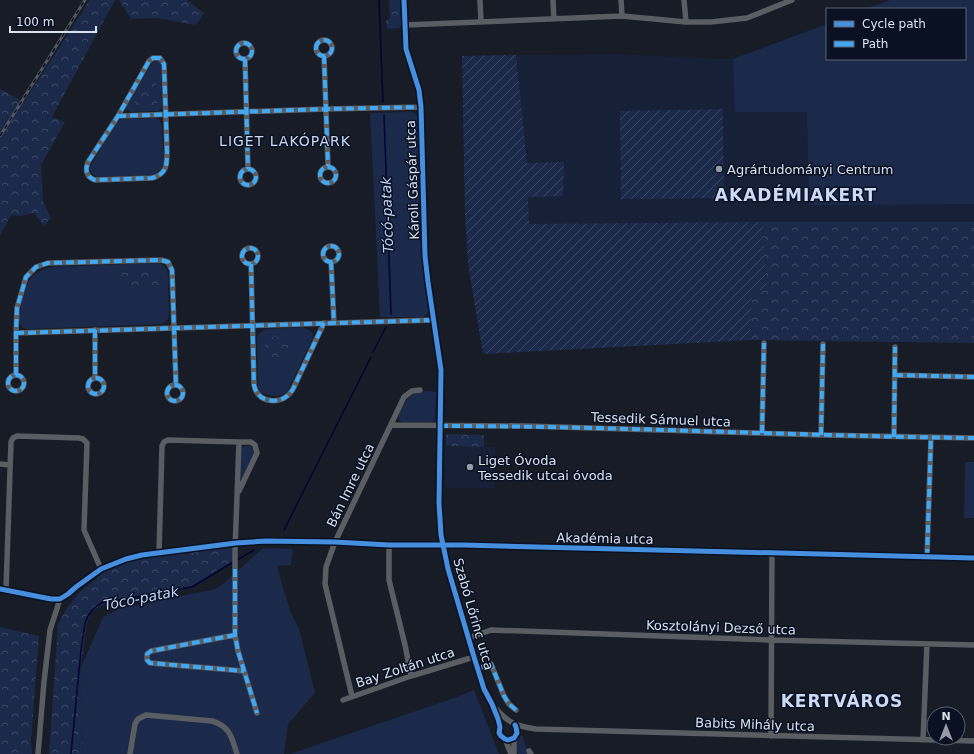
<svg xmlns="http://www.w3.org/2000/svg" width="974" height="754" viewBox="0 0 974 754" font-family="'DejaVu Sans',sans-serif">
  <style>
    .built { fill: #162037 }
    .grass { fill: #1b2a4a }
    .forest { fill: url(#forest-crowns) }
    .garden { fill: url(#garden-furrows) }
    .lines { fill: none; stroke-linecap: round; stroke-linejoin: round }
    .stream { stroke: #030336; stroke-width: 1.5 }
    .street { stroke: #5a5d62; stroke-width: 5.5 }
    .rail-casing { stroke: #54585e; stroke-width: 3 }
    .rail { stroke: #091123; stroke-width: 1.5; stroke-dasharray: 4.5; stroke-linecap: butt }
    .quiet { stroke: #3fa9f5; stroke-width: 4; stroke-dasharray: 8 4; stroke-linecap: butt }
    .cycleway-casing { stroke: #091123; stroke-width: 8 }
    .cycleway { stroke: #468fdf; stroke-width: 5 }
    .poi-dot { fill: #959ba8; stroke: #091123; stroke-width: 1.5 }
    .labels { text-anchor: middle; stroke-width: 3; stroke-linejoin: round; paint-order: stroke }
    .poi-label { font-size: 13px; fill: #d9e0ee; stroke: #091123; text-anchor: start }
    .street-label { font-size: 13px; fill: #d9e0ee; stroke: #091123 }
    .neighbourhood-label { font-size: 14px; letter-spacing: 1px; fill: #ccdaf5; stroke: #091123 }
    .water-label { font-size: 14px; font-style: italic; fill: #c3d6fc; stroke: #091123 }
    .district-label { font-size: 17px; font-weight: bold; letter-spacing: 1px; fill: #ccdaf5; stroke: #091123 }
  </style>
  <defs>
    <pattern id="forest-crowns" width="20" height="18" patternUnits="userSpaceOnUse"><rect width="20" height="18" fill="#1b2a4a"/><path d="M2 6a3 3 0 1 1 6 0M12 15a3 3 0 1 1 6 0" fill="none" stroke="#3c4964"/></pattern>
    <pattern id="garden-furrows" width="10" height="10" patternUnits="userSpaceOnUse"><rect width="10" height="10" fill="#1b2a4a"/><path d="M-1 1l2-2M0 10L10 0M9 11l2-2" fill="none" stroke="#3c4964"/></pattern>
  </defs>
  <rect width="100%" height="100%" fill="#171c27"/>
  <!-- built -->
  <path class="built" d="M890,0H974V343L750,340L483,354L468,264L465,212L462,56L516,55L616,54L723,59H733L827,24V59H965V9H866Z
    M445,447H496L495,488H445Z"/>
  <!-- grass -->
  <path class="grass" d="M890,0H974V204L809,205L807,112H735L733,59L827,24V59H965V9H866Z
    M155,60L160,62L161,65L162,108L158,111L131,112L126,110V106L151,65Z
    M413,112L418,117L422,258L429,311L427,314L423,317H380L370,113Z
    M156,118L159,119L162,125L164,163L160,170L153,175L97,177L93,175L90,170L91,165L116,123L122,119Z
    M158,263C165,265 167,268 168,275L169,316L168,319L162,324L26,329L22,327C20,324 19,321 19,318C19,309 26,284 31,278C36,272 44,269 51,267Z
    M303,327L311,331L313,335V338L287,392C280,398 268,396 260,392L258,387L257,337C260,332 262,330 267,329Z
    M429,391L436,392L435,421L431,422H402L399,420C398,416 400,412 402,408C409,394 415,392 429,391Z
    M244,446C250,445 254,447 254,453L241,480V450L242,448Z
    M965,462H974V518H964Z
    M263,548L293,549L291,565L277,566L290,611L299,629L315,693L288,724L284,754H83L80,670L103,617L119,609L215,589L223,584Z
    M474,690L499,754H290L457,697Z
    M522,735L529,754H518C516,746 514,739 522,735Z"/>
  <!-- forest -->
  <path class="forest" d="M90,0H115L52,117L65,122L41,165L43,201L51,218L44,226L34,213L20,216L11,215L0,236V89L24,102Z
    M119,0H187L204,13L196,25L157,18L131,19Z
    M389,0H401L402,24L399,28L387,29L386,20L390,19Z
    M155,67L157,106L132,107Z
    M763,222H974V343L750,340L752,291L767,289Z
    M160,269L161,287L119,288L118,271Z
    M292,336V358H266L265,337Z
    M446,434L484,435V447L446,446Z
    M232,545V562L192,586L105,604C99,607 93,609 90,615C84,627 84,655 80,670L83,754H49L58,624L67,608L78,594L105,571L145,556Z
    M0,627L39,636L31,741L32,754H0Z"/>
  <!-- garden -->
  <path class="garden" d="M516,55L527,163L564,162L563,196L528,197L529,224L763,222L767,289L752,291L750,340L483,354L468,264L465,215L462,56Z
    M723,109L724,198L621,199L620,111Z"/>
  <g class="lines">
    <!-- stream -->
    <path class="stream" d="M379,0L383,102
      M384,115L391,314
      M373,352L386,327
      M284,530L371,357
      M237,560L254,550
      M71,754L81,650L85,623L88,616L93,609L101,603L192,587L233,562"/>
    <!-- street -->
    <path class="street" d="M404,0L406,49L419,90L421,107L425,256L428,282L441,370L439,503L441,535L448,569L474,657L484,689L492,704L498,719L500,727L499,733L501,736L505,739L508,740L514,738L517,733L516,727L515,725
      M480,0L481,21
      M553,0L554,19
      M621,0L622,16
      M684,0L686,22
      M405,25L622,16L686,22H711L747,18L792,0
      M316 48a8 8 0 1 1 16 0a8 8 0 1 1-16 0Z
      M236 51a8 8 0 1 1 16 0a8 8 0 1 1-16 0Z
      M324,56L328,166
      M153,58H160L164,64L167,151C167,165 167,174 152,178L95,180C86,177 85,170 88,162L118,116L149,61Z
      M245,59L248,169
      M118,116L326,109L421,107
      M320 175a8 8 0 1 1 16 0a8 8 0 1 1-16 0Z
      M240 177a8 8 0 1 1 16 0a8 8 0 1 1-16 0Z
      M323 254a8 8 0 1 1 16 0a8 8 0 1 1-16 0Z
      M242 256a8 8 0 1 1 16 0a8 8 0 1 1-16 0Z
      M331,262L334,323
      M251,264L254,385C255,389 256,392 258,394C264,402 279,403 287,396C289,395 291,392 293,389L324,323
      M95,330V378
      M16,333L434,320
      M8 383a8 8 0 1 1 16 0a8 8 0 1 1-16 0Z
      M16,375V333L17,308L26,277L36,267L48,263L161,260L168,262L172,270L176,385
      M895,375L974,377
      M88 386a8 8 0 1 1 16 0a8 8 0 1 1-16 0Z
      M167 393a8 8 0 1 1 16 0a8 8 0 1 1-16 0Z
      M391,425L526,426L821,435L974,438
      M762,433L764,343
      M821,435L823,344
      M894,437L895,347
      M0,464L10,465
      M239,491L257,453L255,445L251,442H239
      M389,545V580L405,645L411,676
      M159,554L162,446L164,442L168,440L239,442L235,550V635L238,651L257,713
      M927,557L931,437
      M0,589L51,599H60L68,594L76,587L101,569L126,559L142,555L236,543L266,541L335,542L389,545H463L974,558
      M6,590L11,442L13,438L17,436L79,438L83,439L87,443L84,530L101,569
      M235,635L151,651L147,654V660L150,663L244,671
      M469,638L491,630L771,640L974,645
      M477,669L491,664L504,696L509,704L516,710
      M352,696L325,584L326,567L335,542L404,397L412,391L420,390
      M343,700L411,676L474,657
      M495,708C509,723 515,726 536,729L974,741
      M771,736L772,553
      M514,738V754
      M505,739L511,754
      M923,740L927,644
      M529,751L531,754
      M38,754L44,682L50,630L60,599
      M130,754L135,724L138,719L146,715L212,721C230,726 232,738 237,754"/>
    <defs>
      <path id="rail" d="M0,136L85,0"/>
    </defs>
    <!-- rail casing -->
    <use href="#rail" class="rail-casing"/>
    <!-- rail -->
    <use href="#rail" class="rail"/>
    <!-- quiet -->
    <path class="quiet" d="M316 48a8 8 0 1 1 16 0a8 8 0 1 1-16 0Z
      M236 51a8 8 0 1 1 16 0a8 8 0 1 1-16 0Z
      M324,56L328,166
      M153,58H160L164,64L167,151C167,165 167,174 152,178L95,180C86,177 85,170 88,162L118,116L149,61Z
      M245,59L248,169
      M118,116L326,109L421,107
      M320 175a8 8 0 1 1 16 0a8 8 0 1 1-16 0Z
      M240 177a8 8 0 1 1 16 0a8 8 0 1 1-16 0Z
      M323 254a8 8 0 1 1 16 0a8 8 0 1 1-16 0Z
      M242 256a8 8 0 1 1 16 0a8 8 0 1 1-16 0Z
      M331,262L334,323
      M251,264L254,385C255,389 256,392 258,394C264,402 279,403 287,396C289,395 291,392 293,389L324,323
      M95,330V378
      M16,333L434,320
      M8 383a8 8 0 1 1 16 0a8 8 0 1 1-16 0Z
      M16,375V333L17,308L26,277L36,267L48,263L161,260L168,262L172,270L176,385
      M895,375L974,377
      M88 386a8 8 0 1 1 16 0a8 8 0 1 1-16 0Z
      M167 393a8 8 0 1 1 16 0a8 8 0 1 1-16 0Z
      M440,426C618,426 796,436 974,438
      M762,433L764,343
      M821,435L823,344
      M894,437L895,347
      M927,557L931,437
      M235,569V635L238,651L257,713
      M235,635L151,651L147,654V660L150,663L244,671
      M477,669L491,664L504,696L509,704L516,710"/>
    <defs>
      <path id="cycleway" d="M404,0L406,49L419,90L421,107L425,256L428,282L441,370L439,503L441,535L448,569L474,657L484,689L492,704L498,719L500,727L499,733L501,736L505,739L508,740L514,738L517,733L516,727L515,725
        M0,589L51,599H60L68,594L76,587L101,569L126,559L142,555L236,543L266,541L335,542L389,545H463L974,558"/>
    </defs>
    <!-- cycleway casing -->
    <use href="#cycleway" class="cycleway-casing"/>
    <!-- cycleway -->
    <use href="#cycleway" class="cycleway"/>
  </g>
  <!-- markers -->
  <g class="poi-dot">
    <circle cx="719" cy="169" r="4"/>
    <circle cx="470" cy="467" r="4"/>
  </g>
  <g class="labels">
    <!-- poi labels -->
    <g class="poi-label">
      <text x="727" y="174">Agrártudományi Centrum</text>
      <text x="478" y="465">Liget Óvoda<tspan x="478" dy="15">Tessedik utcai óvoda</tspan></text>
    </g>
    <!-- street labels -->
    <g class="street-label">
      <text transform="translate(412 180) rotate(-92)" y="5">Károli Gáspár utca</text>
      <text transform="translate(661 419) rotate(2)" y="5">Tessedik Sámuel utca</text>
      <text transform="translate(350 485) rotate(-64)" y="5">Bán Imre utca</text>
      <text transform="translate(605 538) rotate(1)" y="5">Akadémia utca</text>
      <text transform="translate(474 614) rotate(74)" y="5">Szabó Lőrinc utca</text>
      <text transform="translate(721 627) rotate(2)" y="5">Kosztolányi Dezső utca</text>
      <text transform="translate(405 667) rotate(-18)" y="5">Bay Zoltán utca</text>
      <text transform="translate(755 724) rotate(2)" y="5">Babits Mihály utca</text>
    </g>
    <!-- neighbourhood labels -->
    <g class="neighbourhood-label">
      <text x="285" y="146">LIGET LAKÓPARK</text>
    </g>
    <!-- water labels -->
    <g class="water-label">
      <text transform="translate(387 215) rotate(-92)" y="5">Tócó-patak</text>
      <text transform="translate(141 598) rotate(-11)" y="5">Tócó-patak</text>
    </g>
    <!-- district labels -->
    <g class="district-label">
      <text x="796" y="201">AKADÉMIAKERT</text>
      <text x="842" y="707">KERTVÁROS</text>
    </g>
  </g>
  <!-- legend -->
  <rect x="826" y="8" width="140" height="52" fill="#091123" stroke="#5c6474"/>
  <rect x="834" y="21" width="20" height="6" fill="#468fdf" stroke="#5c6474"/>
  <text x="862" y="28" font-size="12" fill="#d9e0ee">Cycle path</text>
  <rect x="834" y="41" width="20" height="6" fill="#3fa9f5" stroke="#5c6474"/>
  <text x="862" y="48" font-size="12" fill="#d9e0ee">Path</text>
  <!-- north arrow -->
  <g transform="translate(946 726)"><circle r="19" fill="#091123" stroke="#5c6474"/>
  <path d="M0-3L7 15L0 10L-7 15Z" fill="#959ba8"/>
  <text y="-6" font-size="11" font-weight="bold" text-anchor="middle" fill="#d9e0ee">N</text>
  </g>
  <!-- scale -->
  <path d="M10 26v6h86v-6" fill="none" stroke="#d9e0ee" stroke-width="2"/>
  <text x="16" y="26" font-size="12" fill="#d9e0ee" stroke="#091123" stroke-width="3" paint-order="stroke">100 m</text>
</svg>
